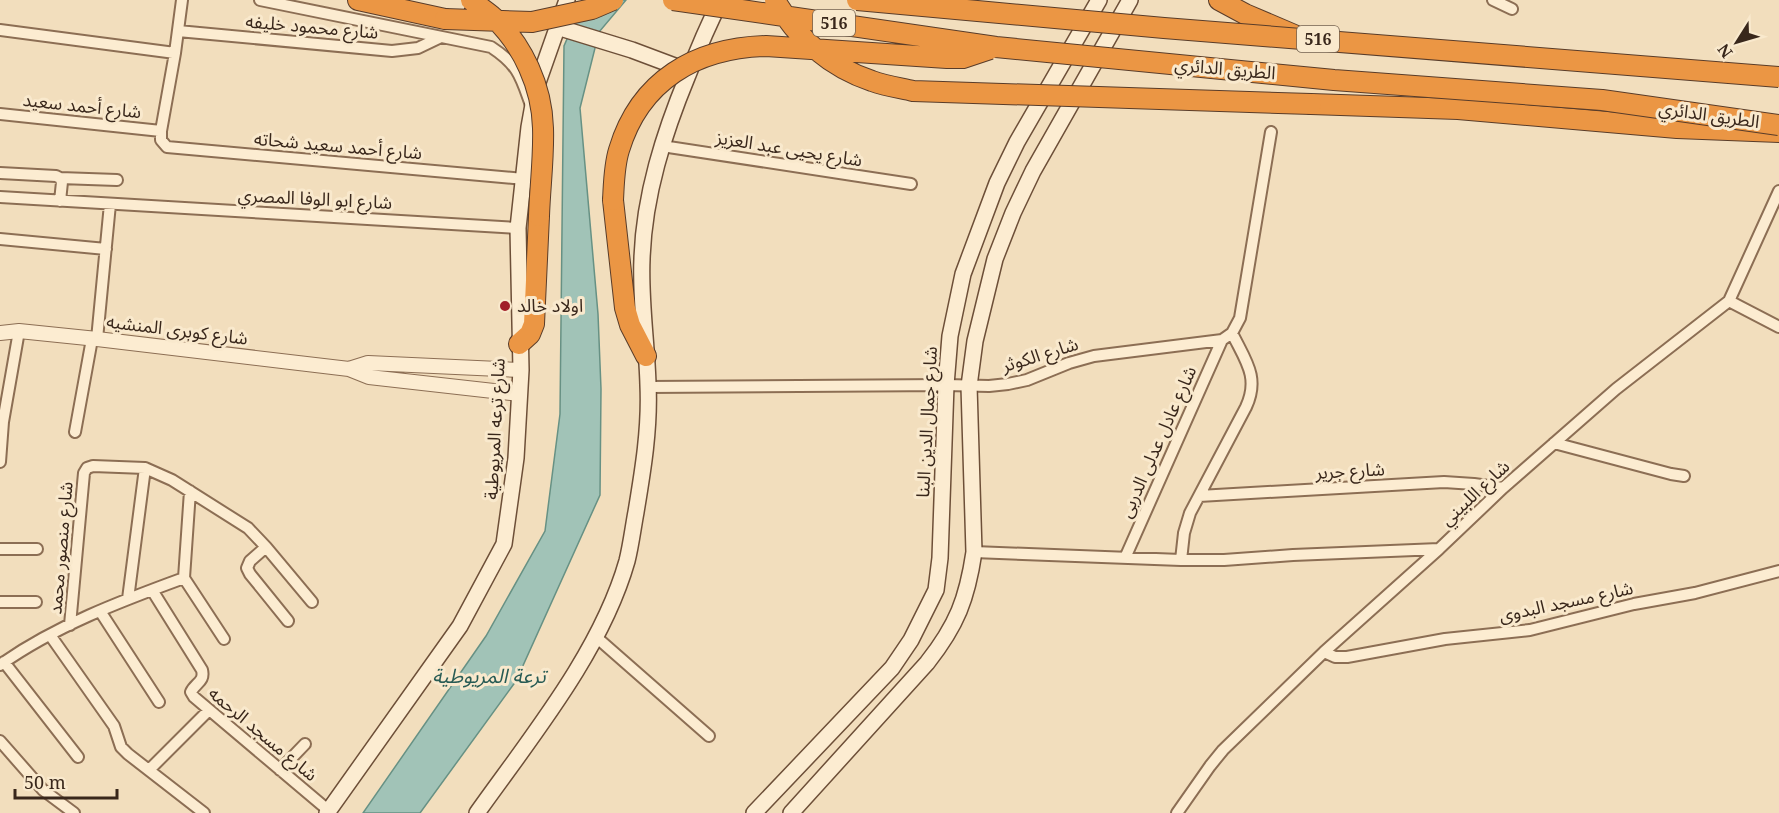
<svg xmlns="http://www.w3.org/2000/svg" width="1779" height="813" viewBox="0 0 1779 813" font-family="'Noto Serif','Noto Sans Arabic',serif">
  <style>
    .water { fill: #a1c3b7; stroke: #679184; stroke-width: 1.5 }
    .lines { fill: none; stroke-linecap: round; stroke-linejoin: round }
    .minor-casing { stroke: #8c6e54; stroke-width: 14 }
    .tertiary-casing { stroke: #8c6e54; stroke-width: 16 }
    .secondary-casing { stroke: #6d4f38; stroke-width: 18 }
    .motorway-casing { stroke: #593c29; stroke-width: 22 }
    .minor { stroke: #fcecd1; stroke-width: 10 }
    .tertiary { stroke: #fcecd1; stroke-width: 14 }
    .secondary { stroke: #fcecd1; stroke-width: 15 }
    .motorway { stroke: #eb9644; stroke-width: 20 }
    .motorway-bridge-casing { stroke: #593c29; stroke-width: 22; stroke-linecap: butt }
    .motorway-bridge { stroke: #eb9644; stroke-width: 20 }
    .poi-dot { fill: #a11e28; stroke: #f9e9cd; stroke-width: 2 }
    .labels { text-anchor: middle; stroke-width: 6; stroke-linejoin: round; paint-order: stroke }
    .shield { fill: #f9e9cd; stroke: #736150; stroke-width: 1.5 }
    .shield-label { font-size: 16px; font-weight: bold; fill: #39271b }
    .street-label { font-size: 18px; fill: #39271b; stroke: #f9e9cd }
    .poi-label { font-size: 18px; fill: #39271b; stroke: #f9e9cd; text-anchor: start }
    .water-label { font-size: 20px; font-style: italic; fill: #285b54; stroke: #f9e9cd }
  </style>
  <rect width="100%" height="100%" fill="#f2debd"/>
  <!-- water -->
  <path class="water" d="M584,0H626L599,32L580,108L598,314L601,389L600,495L516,681L420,813H363L486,636L545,531L560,414L564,46Z"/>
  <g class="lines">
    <defs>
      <path id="minor" d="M182,0L175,53L161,131V140L167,147L524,179
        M260,0L491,47C520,66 521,78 532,108
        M1493,0L1512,9
        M0,30L175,53
        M178,31L392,51L418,48L441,37
        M0,114L161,131
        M662,146L911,184
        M0,173L56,176L60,178L62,182L60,201
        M60,178L117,180
        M0,197L518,228
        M0,239L106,249
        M1729,301L1779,327
        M97,339L110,204
        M648,387L946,385L989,386L1008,384L1027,380L1069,363L1094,356L1222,340L1232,333L1240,318L1271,132
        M75,432L92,339
        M1554,443L1671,474L1684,476
        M0,462L3,422L19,331
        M190,491L184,578L224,639
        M1199,496L1444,482L1474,484L1503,488
        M266,547L250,561L247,568L250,574L288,621
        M0,549H37
        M974,552L1181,560H1224L1293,555L1439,549
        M1125,558L1222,340
        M1181,560L1184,533L1190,513L1246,407C1260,377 1245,360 1232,333
        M152,590L202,670C205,682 195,683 191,692L194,697L328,810
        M128,599L145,468
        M0,602H36
        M100,611L159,702
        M70,625L84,473L87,468L93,466L145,468L172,480L248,528L266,547L312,602
        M50,635L114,726L121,747L128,754L204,813
        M595,636L709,736
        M1324,652L1335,657H1347L1445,639L1530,630L1634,604L1695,593L1779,571
        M4,662L78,757
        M0,665C55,626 121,601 184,578
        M0,741L43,790L74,813
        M149,770L209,710
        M280,770L305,744
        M1177,813L1210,766L1223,750L1324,652L1439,549L1503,488L1616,389L1729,301L1779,191"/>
      <path id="tertiary" d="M0,333L19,331L97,339L349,369L369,377L520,394
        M349,369L368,363L521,370"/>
      <path id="secondary" d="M557,27L632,50L688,71
        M327,813L460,626L504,544L516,458L521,370L518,228L529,127L536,88L567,0
        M477,813C531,737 601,652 627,561C631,545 633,528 636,512C643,470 650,428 648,385C647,344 640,300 642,259C644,195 664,133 688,75C698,49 708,25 721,0
        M754,813L892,668L911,640L936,590L940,558L946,385L950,336L963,274L997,183L1017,142L1099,0
        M791,813L927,663C957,625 967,599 974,552L969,386L975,341L995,259L1013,213L1033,171L1130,0"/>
      <path id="motorway" d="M358,0L445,19
        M1219,0L1245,14L1299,37
        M1311,104L1458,109L1677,128L1779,132
        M613,200L625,308L630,325L646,356
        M519,344L530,334L534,324L539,216"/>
    </defs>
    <!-- minor casing -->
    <use href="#minor" class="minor-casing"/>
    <!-- tertiary casing -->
    <use href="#tertiary" class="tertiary-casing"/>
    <!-- secondary casing -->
    <use href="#secondary" class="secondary-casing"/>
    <!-- motorway casing -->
    <use href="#motorway" class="motorway-casing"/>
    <!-- minor -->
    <use href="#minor" class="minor"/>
    <!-- tertiary -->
    <use href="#tertiary" class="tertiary"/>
    <!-- secondary -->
    <use href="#secondary" class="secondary"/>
    <!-- motorway -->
    <use href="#motorway" class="motorway"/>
    <defs>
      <path id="motorway-bridge" d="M471,0C478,6 486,11 493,17C523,45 542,87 543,128C544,157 540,187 539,216
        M673,0L996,47L1334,80L1602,100L1779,125
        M775,0C796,38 832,68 872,81C886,86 900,88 913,91L1311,104
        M857,0L1164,28L1779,77
        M445,19L532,22L592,9L613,0
        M613,200C614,183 614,166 619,150C640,80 696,48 766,46L947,58H963L990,49"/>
    </defs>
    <!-- motorway-bridge casing -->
    <use href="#motorway-bridge" class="motorway-bridge-casing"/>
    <!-- motorway-bridge -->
    <use href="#motorway-bridge" class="motorway-bridge"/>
  </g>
  <!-- markers -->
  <circle class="poi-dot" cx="505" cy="306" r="6"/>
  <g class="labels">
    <!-- shield labels -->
    <g class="shield">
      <rect x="813" y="10" width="42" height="26" rx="4.5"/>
      <rect x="1297" y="26" width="42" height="26" rx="4.5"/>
    </g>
    <g class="shield-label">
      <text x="834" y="29">516</text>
      <text x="1318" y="45">516</text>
    </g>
    <!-- street labels -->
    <g class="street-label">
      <text transform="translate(312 27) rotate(5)" y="6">شارع محمود خليفه</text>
      <text transform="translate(1225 69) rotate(5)" y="6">الطريق الدائري</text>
      <text transform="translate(82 106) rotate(6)" y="6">شارع أحمد سعيد</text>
      <text transform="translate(1709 115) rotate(8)" y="6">الطريق الدائري</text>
      <text transform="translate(338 146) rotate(5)" y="6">شارع أحمد سعيد شحاته</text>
      <text transform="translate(789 149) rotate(9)" y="6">شارع يحيى عبد العزيز</text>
      <text transform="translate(315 199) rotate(3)" y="6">شارع ابو الوفا المصري</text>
      <text transform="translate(177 330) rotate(7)" y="6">شارع كوبرى المنشيه</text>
      <text transform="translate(1040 355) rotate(-17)" y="6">شارع الكوثر</text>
      <text transform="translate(927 422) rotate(-87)" y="6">شارع جمال الدين البنا</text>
      <text transform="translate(495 429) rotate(-87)" y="6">شارع ترعه المريوطية</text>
      <text transform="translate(1158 442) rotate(-66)" y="6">شارع عادل عدلى الدربى</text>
      <text transform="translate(1350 471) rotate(-3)" y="6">شارع جرير</text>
      <text transform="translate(1475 493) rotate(-43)" y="6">شارع اللبيني</text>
      <text transform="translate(61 548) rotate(-85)" y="6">شارع منصور محمد</text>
      <text transform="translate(1566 602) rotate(-12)" y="6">شارع مسجد البدوى</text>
      <text transform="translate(263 734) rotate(40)" y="6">شارع مسجد الرحمه</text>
    </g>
    <!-- poi labels -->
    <g class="poi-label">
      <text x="517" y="312">اولاد خالد</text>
    </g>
    <!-- water labels -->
    <g class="water-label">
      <text x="489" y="683">ترعة المريوطية</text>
    </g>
  </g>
  <!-- north arrow -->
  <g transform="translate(1737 42) rotate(233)" stroke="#f9e9cd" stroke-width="4.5" paint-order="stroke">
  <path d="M0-4.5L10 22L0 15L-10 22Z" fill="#39271b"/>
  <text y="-9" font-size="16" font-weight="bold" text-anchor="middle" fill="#39271b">N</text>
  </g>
  <!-- scale -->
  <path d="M15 789v9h102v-9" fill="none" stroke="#39271b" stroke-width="3"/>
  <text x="24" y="789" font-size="18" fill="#39271b" stroke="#f9e9cd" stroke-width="4.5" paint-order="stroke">50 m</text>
</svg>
